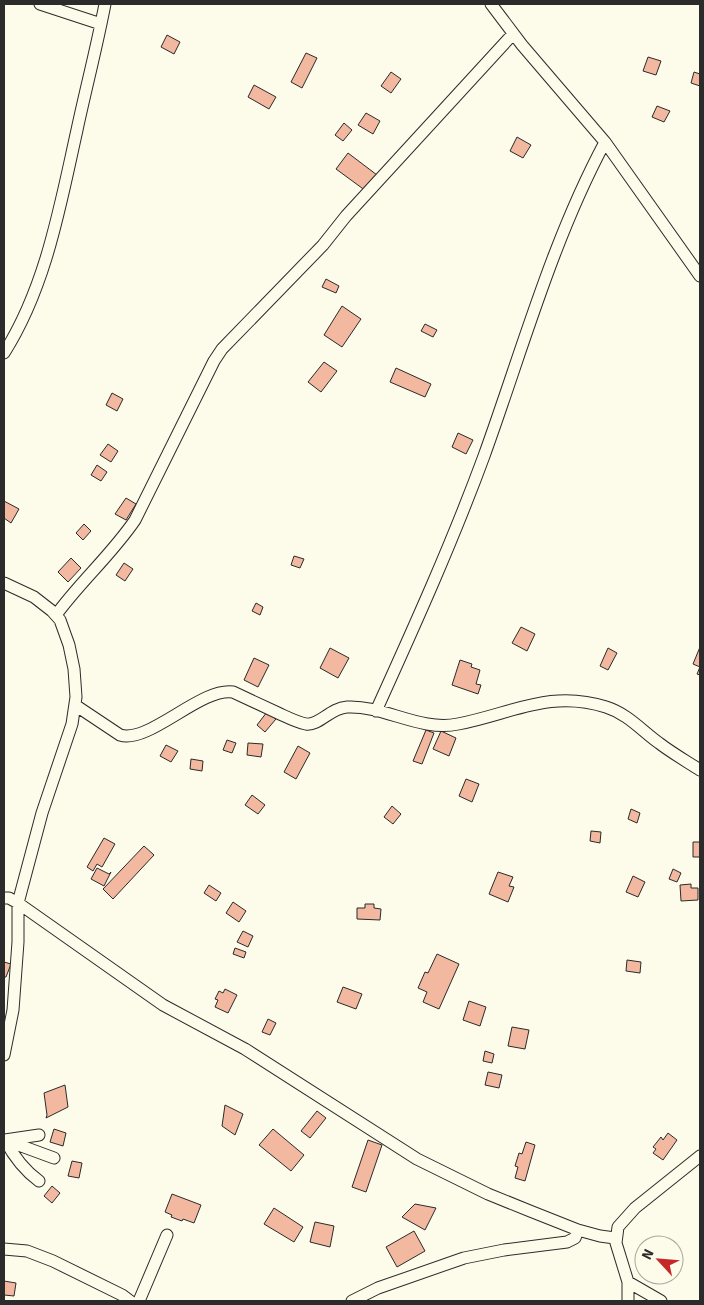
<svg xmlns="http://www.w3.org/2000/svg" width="704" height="1305" viewBox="0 0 704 1305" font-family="Signika,sans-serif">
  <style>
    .building { fill: #f2b8a0; stroke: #2b2b2b }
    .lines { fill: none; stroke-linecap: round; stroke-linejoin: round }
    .street-casing { stroke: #2b2b2b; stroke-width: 13 }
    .street { stroke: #fdfbea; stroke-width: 11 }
  </style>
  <rect width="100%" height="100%" fill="#fdfbea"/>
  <!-- building -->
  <path class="building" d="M167,35L180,42L174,54L161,47Z
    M306,53L317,58L302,88L291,82Z
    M648,57L661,61L656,75L643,71Z
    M391,72L401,79L391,93L381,86Z
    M694,72L700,74V86L691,83Z
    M254,85L276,97L269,109L248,97Z
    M657,106L670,111L664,122L652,117Z
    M366,113L380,121L373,134L358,125Z
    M344,123L352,130L343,141L335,135Z
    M517,137L531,145L523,158L510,151Z
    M348,153L377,175L366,191L336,169Z
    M326,279L339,286L336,293L322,287Z
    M342,306L361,319L342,347L324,335Z
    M425,324L437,330L433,337L421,331Z
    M324,362L337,371L321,392L308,382Z
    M396,368L431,384L425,397L390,382Z
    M112,393L123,399L117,411L106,405Z
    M458,433L473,440L466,454L452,447Z
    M108,444L118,451L111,462L100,455Z
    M97,465L107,472L101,481L91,475Z
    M126,498L136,504L126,520L115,514Z
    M4,501L19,509L11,523L4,518Z
    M84,524L91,531L83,540L76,533Z
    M294,556L304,559L300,568L291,565Z
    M71,558L81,568L68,582L58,572Z
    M124,563L133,569L125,581L116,575Z
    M256,603L263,607L260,615L252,611Z
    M521,627L535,634L527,651L512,643Z
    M700,647V675L697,674L700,667L693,664Z
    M330,648L349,658L338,678L320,668Z
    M608,648L617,653L608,670L600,666Z
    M254,658L269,665L258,687L244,680Z
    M460,660L472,664L471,667L480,670L476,684L481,685L478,694L452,685Z
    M267,712L276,719L265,732L257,725Z
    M426,730L434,733L422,764L413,761Z
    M441,731L456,738L449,756L433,749Z
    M227,740L236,743L232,753L223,750Z
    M248,743L263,744L261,757L247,755Z
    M166,745L178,751L171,762L160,756Z
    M298,746L310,753L296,779L284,772Z
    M191,759L203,761L202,771L190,769Z
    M466,779L479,784L472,802L459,796Z
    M252,795L265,805L258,814L245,805Z
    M392,806L401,814L393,824L384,817Z
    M631,809L640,813L637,823L628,819Z
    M591,831L601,832L600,843L590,841Z
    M104,838L115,844L102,867L97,864L93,871L87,867Z
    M693,842H700V857H693Z
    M144,846L154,855L113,899L103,889Z
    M97,868L109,874L111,872L104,886L91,879Z
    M673,869L681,873L677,882L669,879Z
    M498,872L513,877L509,886L514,887L508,902L489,894Z
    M633,876L645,882L638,897L626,892Z
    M691,884V888H698V900L681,901L680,885Z
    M209,885L221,893L216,901L204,893Z
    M233,902L246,911L239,922L226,913Z
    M365,904H374V908L381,909L380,920L357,919V908H365Z
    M243,931L253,936L248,947L237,942Z
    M235,948L246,952L244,958L233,954Z
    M437,954L459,964L439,1009L423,1002L427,992L418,988L425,972L428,973Z
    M627,960L641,962L640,973L626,971Z
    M4,962L11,964L6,977H4Z
    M343,987L362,994L356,1009L337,1002Z
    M225,989L237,995L228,1013L215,1007L218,1000L215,999L219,991L223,993Z
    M469,1001L486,1007L480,1026L463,1020Z
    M268,1019L276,1023L270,1035L262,1032Z
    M512,1027L529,1030L525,1049L508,1046Z
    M485,1051L494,1054L492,1063L483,1061Z
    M488,1072L502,1075L499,1088L485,1085Z
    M65,1085L68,1107L46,1118L47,1115L44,1093Z
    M225,1105L243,1114L235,1135L222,1126Z
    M317,1111L326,1118L310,1138L301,1131Z
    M54,1129L66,1133L63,1146L50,1142Z
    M273,1129L304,1155L291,1171L259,1145Z
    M668,1133L677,1140L663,1160L653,1153L656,1149L653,1147L661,1137L663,1140Z
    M368,1140L382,1145L366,1192L352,1187Z
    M526,1142L535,1145L525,1181L515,1178L518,1167L515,1166L519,1153L522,1154Z
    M72,1161L82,1163L79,1178L68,1176Z
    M52,1186L60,1193L52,1203L44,1196Z
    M172,1194L201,1205L194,1223L183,1219L182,1221L171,1217L172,1215L165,1212Z
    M415,1204L436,1208L425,1230L402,1217Z
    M274,1208L303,1227L294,1242L264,1224Z
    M315,1222L334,1226L330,1247L310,1242Z
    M414,1231L425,1251L397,1267L386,1247Z
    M4,1281L16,1283L14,1296L4,1295Z"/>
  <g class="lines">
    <defs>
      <path id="street" d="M40,4L101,24
        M491,4L522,45L605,142L700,276
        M4,353C46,287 60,206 77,130C86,88 97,46 105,4
        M4,583L34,597L52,611L60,620L69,645L74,669L76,697L72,724L42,813L18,903V942L13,1010L4,1055
        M56,615C80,582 112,554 135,520L214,361L222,349L323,245L346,216L513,34
        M75,705L120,735C149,744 201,687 233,692C248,699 263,706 278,713C287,717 296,722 306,724C319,726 330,708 347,707C384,705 420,732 458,724C511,714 550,689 606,707C628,714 641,730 659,743C672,753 686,761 700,770
        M376,711C414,627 452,543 484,456C522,351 552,241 605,142
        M4,898H9L18,903L163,1005L245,1049L417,1159L488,1194L530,1211L578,1230L600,1236L615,1238
        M5,1140C14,1157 24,1170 39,1181
        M5,1140L54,1158
        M5,1140L39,1135
        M4,1249L27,1251L53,1261L122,1295L130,1301
        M628,1282L661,1301
        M139,1301L167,1235
        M352,1301L378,1288L464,1258L504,1250L567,1242L575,1238L578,1230
        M628,1301V1282L616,1243L618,1227L635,1208L700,1156"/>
    </defs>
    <!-- street casing -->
    <use href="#street" class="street-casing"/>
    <!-- street -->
    <use href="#street" class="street"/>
  </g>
  <!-- border -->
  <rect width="704" height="1305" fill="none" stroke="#2b2b2b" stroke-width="10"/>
  <!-- north arrow -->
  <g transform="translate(659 1260) rotate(296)"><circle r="24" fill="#fdfbea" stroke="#a9a89e"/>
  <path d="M0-4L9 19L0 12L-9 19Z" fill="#c62828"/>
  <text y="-8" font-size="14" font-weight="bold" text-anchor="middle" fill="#2b2b2b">N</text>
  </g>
</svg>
